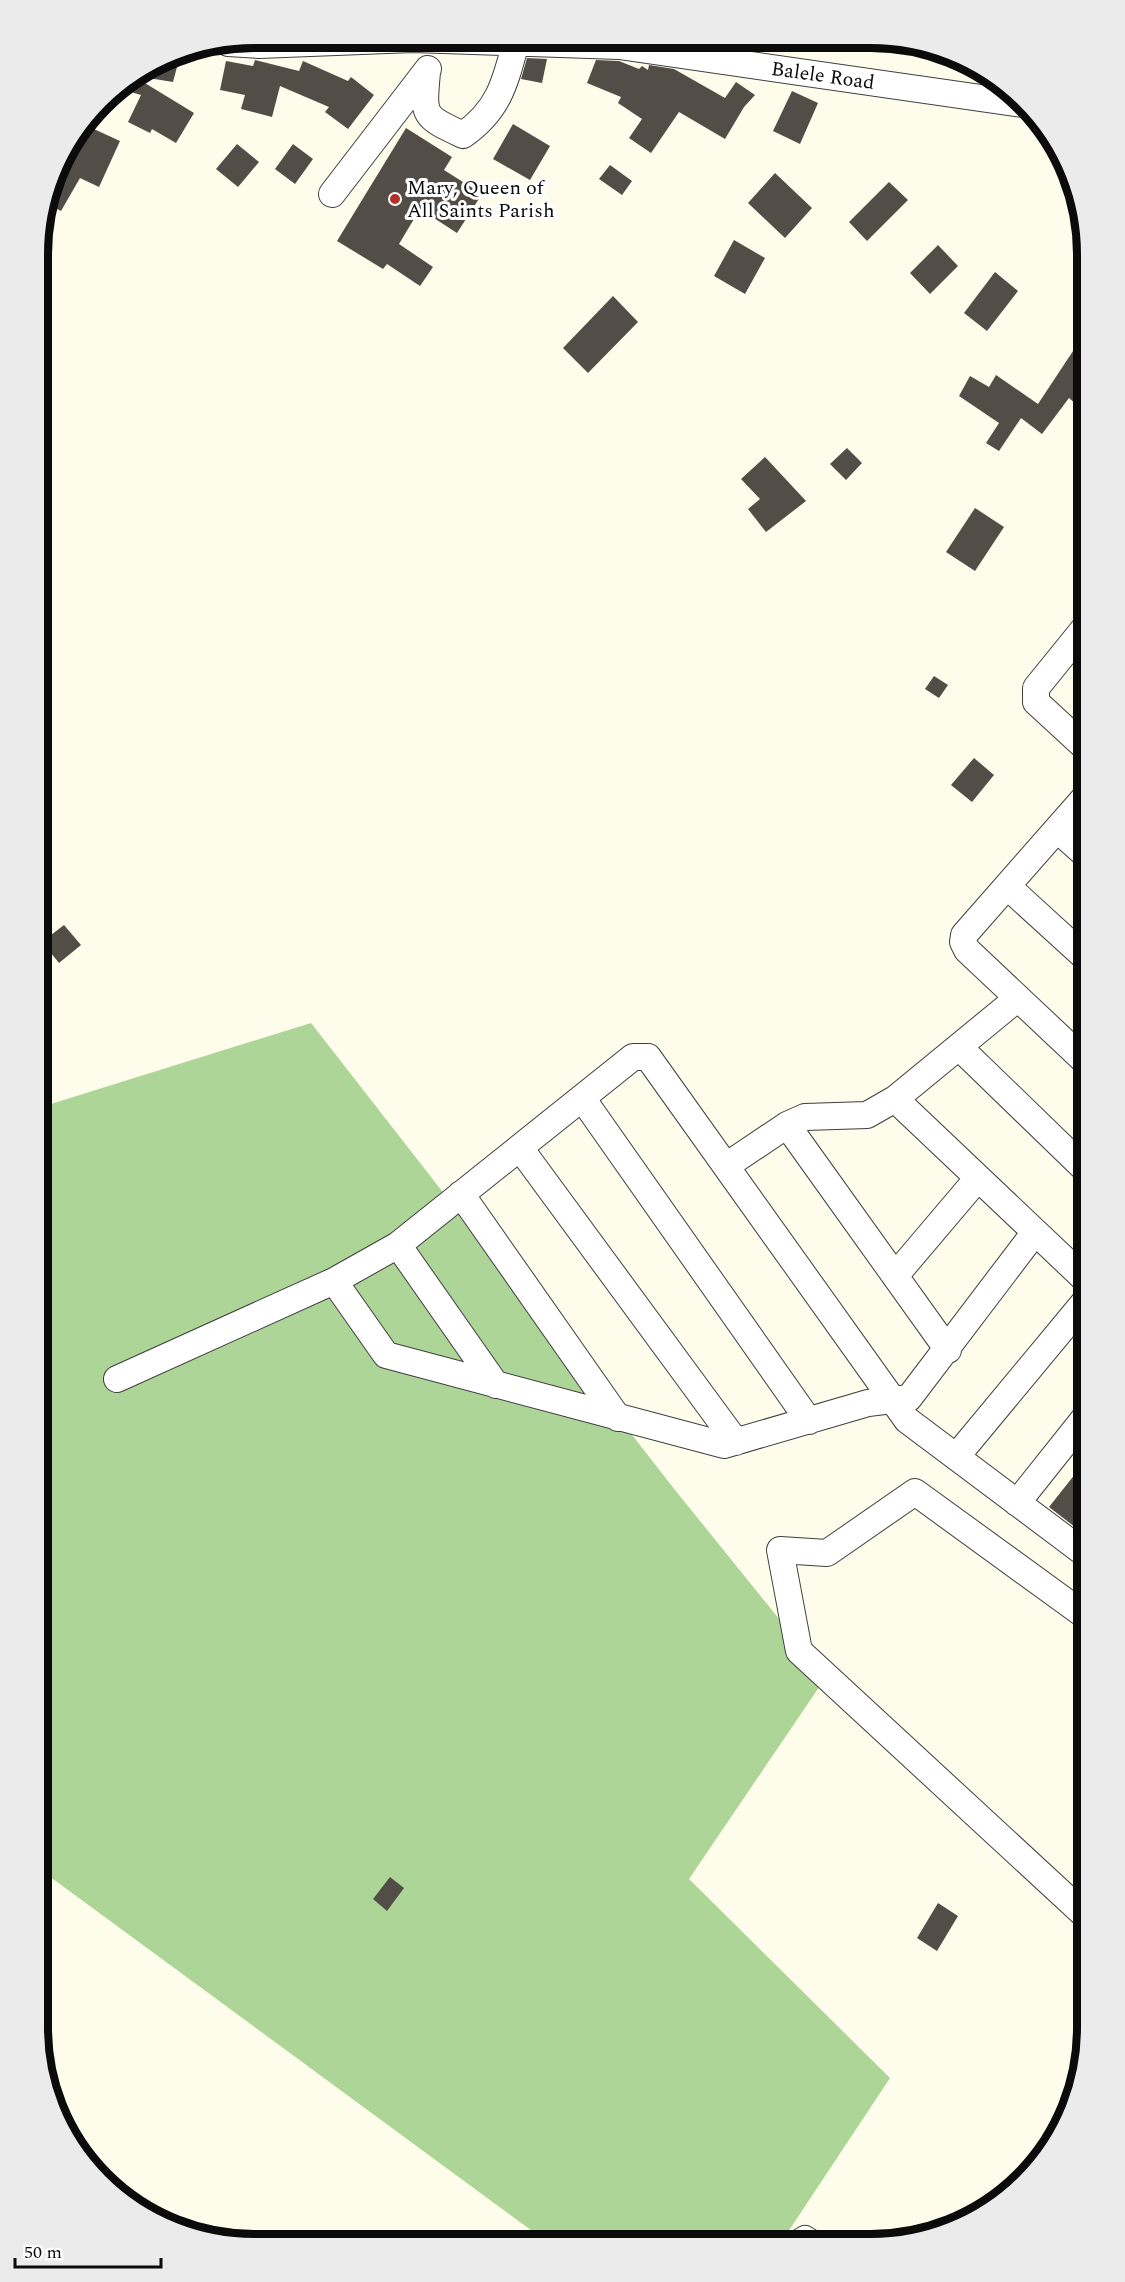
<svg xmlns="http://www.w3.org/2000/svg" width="1125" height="2282" viewBox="0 0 1125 2282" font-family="Spectral,serif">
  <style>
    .forest { fill: #add597 }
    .building { fill: #534d48 }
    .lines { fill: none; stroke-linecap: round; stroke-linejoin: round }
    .minor-casing { stroke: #3e3e3e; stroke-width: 28 }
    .minor { stroke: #fff; stroke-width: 26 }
    .poi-dot { fill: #b1312c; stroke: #fff; stroke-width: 2 }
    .labels { text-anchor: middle; stroke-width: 6; stroke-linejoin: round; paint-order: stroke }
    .street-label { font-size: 20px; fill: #0b0b0b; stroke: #fff }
    .poi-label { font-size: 20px; fill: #0b0b0b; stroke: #fff; text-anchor: start }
    .rim { fill: none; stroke: #0b0b0b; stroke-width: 8 }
  </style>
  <rect width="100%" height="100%" fill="#fefcea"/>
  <!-- forest -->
  <path class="forest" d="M311,1023L675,1490L826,1677L689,1879L890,2078L780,2244H550L38,1868V1108Z"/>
  <!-- building -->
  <path class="building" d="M181,52L173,82L136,76L171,54Z
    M527,58L547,59L542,83L521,79Z
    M255,60L299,71L303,61L348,81L351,77L374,95L348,129L325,112L329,107L280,86L272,117L241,109L245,95L220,90L226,61L253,66Z
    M596,60L619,61L639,69L642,66L648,70L649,65L674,69L725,98L736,82L755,95L744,107L725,139L679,112L651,153L629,138L642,119L618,103L621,97L587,83Z
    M135,77L194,113L176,143L152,129L150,133L128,122L141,95L117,88Z
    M792,91L818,103L800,144L773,131Z
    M513,124L550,146L530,180L493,159Z
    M85,125L120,141L99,187L80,178L61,211L46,203L60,158Z
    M406,128L452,157L444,170L482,194L457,233L420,209L399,244L433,267L420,286L387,264L383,269L337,241Z
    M237,144L259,162L238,187L216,169Z
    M293,144L313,159L295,184L275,169Z
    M610,165L632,181L622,195L599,179Z
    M775,173L812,208L785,238L748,203Z
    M889,182L908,200L867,241L849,222Z
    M734,240L765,258L745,294L714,276Z
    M938,245L958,266L930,294L910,273Z
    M995,272L1018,291L987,331L964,313Z
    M613,296L638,322L588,373L563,348Z
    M1075,348L1087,357V414L1069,398L1042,434L1021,418L999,451L986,443L999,423L959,396L970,376L989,387L996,375L1038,404Z
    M847,448L862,463L846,480L830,464Z
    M765,457L806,501L766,532L748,509L760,499L741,479Z
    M975,508L1004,527L975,571L946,552Z
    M934,676L948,685L939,698L925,689Z
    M974,758L994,775L972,802L951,785Z
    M64,925L81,945L59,963L42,942Z
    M1087,1459V1531L1084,1534L1049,1507Z
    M390,1877L404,1888L387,1911L373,1899Z
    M938,1903L958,1916L937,1951L917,1938Z"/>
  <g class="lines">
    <defs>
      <path id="minor" d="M228,43L259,45L413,39L619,46L1023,104
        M427,72C423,116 422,116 463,135C499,110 505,83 516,42
        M332,194L428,69
        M1087,749L1036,702V688L1087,625
        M1057,829L1087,856
        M1007,886L1087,959
        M959,1047L1087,1171
        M1087,1063L967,950L963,942L964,935L1087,795
        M582,1098L809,1421
        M895,1099L1087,1281
        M787,1125L948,1350
        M520,1148L736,1442
        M726,1166L787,1125L805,1117L867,1115L895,1099L1018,998
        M461,1194L618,1418
        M398,1245L496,1385
        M895,1276L978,1178
        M334,1281L386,1355L724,1445L868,1403L909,1398L1035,1232
        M117,1379L334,1281L398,1245L633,1057H648L907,1420L1087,1555
        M956,1457L1087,1299
        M1017,1503L1087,1415
        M1087,1917L799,1651L780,1550L827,1553L915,1492L1087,1617
        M797,2244L805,2239L813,2244"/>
    </defs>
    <!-- minor casing -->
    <use href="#minor" class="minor-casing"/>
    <!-- minor -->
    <use href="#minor" class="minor"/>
  </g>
  <!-- markers -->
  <circle class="poi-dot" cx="395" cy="199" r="6"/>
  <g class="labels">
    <!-- street labels -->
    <g class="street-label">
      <text transform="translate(823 75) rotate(8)" y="7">Balele Road</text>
    </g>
    <!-- poi labels -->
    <g class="poi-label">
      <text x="407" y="194">Mary, Queen of<tspan x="407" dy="23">All Saints Parish</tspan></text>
    </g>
  </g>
  <!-- crop -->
  <path d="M0 0H1125V2282H0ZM254 48H871A206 206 0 0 1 1077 254V2028A206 206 0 0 1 871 2234H254A206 206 0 0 1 48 2028V254A206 206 0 0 1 254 48Z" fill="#ebebeb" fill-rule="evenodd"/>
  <path class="rim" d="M254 48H871A206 206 0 0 1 1077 254V2028A206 206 0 0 1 871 2234H254A206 206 0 0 1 48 2028V254A206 206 0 0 1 254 48Z"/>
  <!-- scale -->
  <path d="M15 2258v9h146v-9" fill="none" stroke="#0b0b0b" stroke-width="3"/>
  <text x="24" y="2258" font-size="18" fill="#0b0b0b" stroke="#ffffff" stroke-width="4.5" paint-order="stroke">50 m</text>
</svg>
